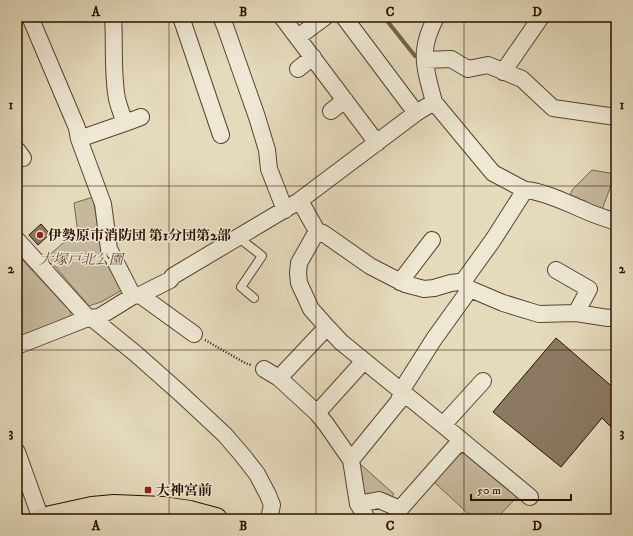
<svg xmlns="http://www.w3.org/2000/svg" width="633" height="536" viewBox="0 0 633 536" font-family="'IM FELL DW Pica','Noto Serif JP',serif">
  <style>
    .green { fill: #c5b89c; stroke: #78644e }
    .lines { fill: none; stroke-linecap: round; stroke-linejoin: round }
    .stream { stroke: #74604a; stroke-width: 4 }
    .building { fill: #8b7962; stroke: #2b1000 }
    .service-casing { stroke: #59422f; stroke-width: 10 }
    .minor-casing { stroke: #59422f; stroke-width: 18 }
    .primary-casing { stroke: #2b1000; stroke-width: 24 }
    .path { stroke: #2b1000; stroke-width: 2.5; stroke-dasharray: 1 2; stroke-linecap: butt }
    .service { stroke: #ede7d3; stroke-width: 8 }
    .minor { stroke: #ede7d3; stroke-width: 16 }
    .primary { stroke: #e4dabc; stroke-width: 22 }
    .grid { fill: none; stroke: #2b1000; stroke-width: 1; stroke-opacity: 0.55 }
    .poi-dot { fill: #8f2418; stroke: #ede7d3; stroke-width: 1.5 }
    .labels { text-anchor: middle; stroke-width: 3; stroke-linejoin: round; paint-order: stroke }
    .poi-label { font-size: 14px; font-weight: bold; fill: #2b1000; stroke: #ede7d3; text-anchor: start }
    .park-label { font-size: 14px; font-style: italic; fill: #614b37; stroke: #ede7d3 }
    .neatline { fill: none; stroke: #2b1000; stroke-width: 1.5 }
    .grid-label { font-size: 13px; text-anchor: middle; font-weight: bold; fill: #2b1000 }
  </style>
  <rect width="100%" height="100%" fill="#e4dabc"/>
  <filter id="stains"><feTurbulence type="fractalNoise" baseFrequency=".005" numOctaves="4"/><feColorMatrix values="0 0 0 0 .2 0 0 0 0 .09 0 0 0 0 .02 0 0 0 .5 -.17"/></filter>
  <radialGradient id="worn" r=".72"><stop offset=".6" stop-color="#630" stop-opacity="0"/><stop offset="1" stop-color="#630" stop-opacity=".3"/></radialGradient>
  <!-- green -->
  <path class="green" d="M592,170L615,174L602,210L569,199L572,190Z
    M93,197L101,245L124,289L101,302L89,306L47,257L70,237L78,234L74,203Z
    M17,254L70,311L71,313L70,319L17,343Z
    M468,452L518,496L496,519H474L434,482L458,455Z
    M358,462L394,494L390,498L365,497L361,495Z"/>
  <g class="lines">
    <!-- stream -->
    <path class="stream" d="M384,17L415,56"/>
  </g>
  <!-- building -->
  <path class="building" d="M41,224L50,234L38,245L29,235Z
    M556,338L616,390V419L610,426L602,418L561,467L493,412Z"/>
  <g class="lines">
    <defs>
      <path id="service" d="M238,237L262,256L241,287L254,298"/>
      <path id="minor" d="M30,17L77,128L79,139L103,204L109,249L133,296
        M181,17L221,135
        M221,17L225,26L257,117L267,150L269,169L285,210
        M282,17L377,143
        M344,17L416,113
        M298,37L325,17
        M425,60L451,59L468,69L488,65L522,79L553,108L616,117
        M298,69L313,57
        M503,72L541,17
        M434,102L493,173L525,190C543,191 567,203 584,210C594,215 605,218 616,222
        M331,111L345,100
        M125,123L141,117
        M79,139L125,123C122,115 119,107 117,99C112,72 115,44 113,17
        M17,150L23,158
        M299,201L304,208L317,231L323,233L370,266L405,284L424,289L434,288L451,283L459,282L462,283L470,289L503,303L539,314L576,313L608,318L616,317
        M317,231L299,263L298,273L299,283L311,309L327,327L341,342L443,425L530,497
        M17,240L88,318L93,319L136,354L180,393L225,435L243,456L257,474L268,495L272,505L269,519
        M556,270L589,289L576,313
        M400,282L432,240
        M462,283L493,240L525,190
        M140,295L194,334
        M17,346L88,318L99,317L133,296L140,295L170,280L173,276L299,201L416,113L434,102C430,86 423,66 425,50C426,38 431,27 436,17
        M264,369L279,378L317,413L326,424L351,460L358,504L365,515
        M279,378L327,327
        M317,413L364,361
        M443,425L483,381
        M17,452L41,519
        M351,460L399,401L401,391L434,339L470,289
        M358,504L379,500L400,509L461,440"/>
      <path id="primary" d="M42,519L92,508L114,506L163,508L190,512L216,519"/>
    </defs>
    <!-- service casing -->
    <use href="#service" class="service-casing"/>
    <!-- minor casing -->
    <use href="#minor" class="minor-casing"/>
    <!-- primary casing -->
    <use href="#primary" class="primary-casing"/>
    <!-- path -->
    <path class="path" d="M205,340L245,363L251,365"/>
    <!-- service -->
    <use href="#service" class="service"/>
    <!-- minor -->
    <use href="#minor" class="minor"/>
    <!-- primary -->
    <use href="#primary" class="primary"/>
  </g>
  <!-- grid -->
  <path class="grid" d="M169,17V519M316,17V519M464,17V519M17,186H616M17,350H616"/>
  <!-- markers -->
  <g class="poi-dot">
    <circle cx="40" cy="235" r="4"/>
    <rect x="144" y="486" width="8" height="8" rx="2"/>
  </g>
  <g class="labels">
    <!-- poi labels -->
    <g class="poi-label">
      <text x="48" y="240">伊勢原市消防団 第1分団第2部</text>
      <text x="156" y="495">大神宮前</text>
    </g>
    <!-- park labels -->
    <g class="park-label">
      <text x="81" y="264">大塚戸北公園</text>
    </g>
  </g>
  <!-- margin -->
  <rect width="633" height="536" fill="none" stroke="#e4dabc" stroke-width="44"/>
  <!-- scale -->
  <path d="M471 494v6h100v-6" fill="none" stroke="#2b1000" stroke-width="2"/>
  <text x="477" y="494" font-size="12" fill="#2b1000" stroke="#ede7d3" stroke-width="3" paint-order="stroke">50 m</text>
  <rect x="22" y="22" width="589" height="492" class="neatline"/>
  <g class="grid-label">
    <text x="96" y="16">A</text>
    <text x="243" y="16">B</text>
    <text x="390" y="16">C</text>
    <text x="537" y="16">D</text>
    <text x="11" y="109">1</text>
    <text x="622" y="109">1</text>
    <text x="11" y="273">2</text>
    <text x="622" y="273">2</text>
    <text x="11" y="437">3</text>
    <text x="622" y="437">3</text>
    <text x="96" y="530">A</text>
    <text x="243" y="530">B</text>
    <text x="390" y="530">C</text>
    <text x="537" y="530">D</text>
  </g>
  <rect width="100%" height="100%" filter="url(#stains)"/>
  <rect width="100%" height="100%" fill="url(#worn)"/>
</svg>
